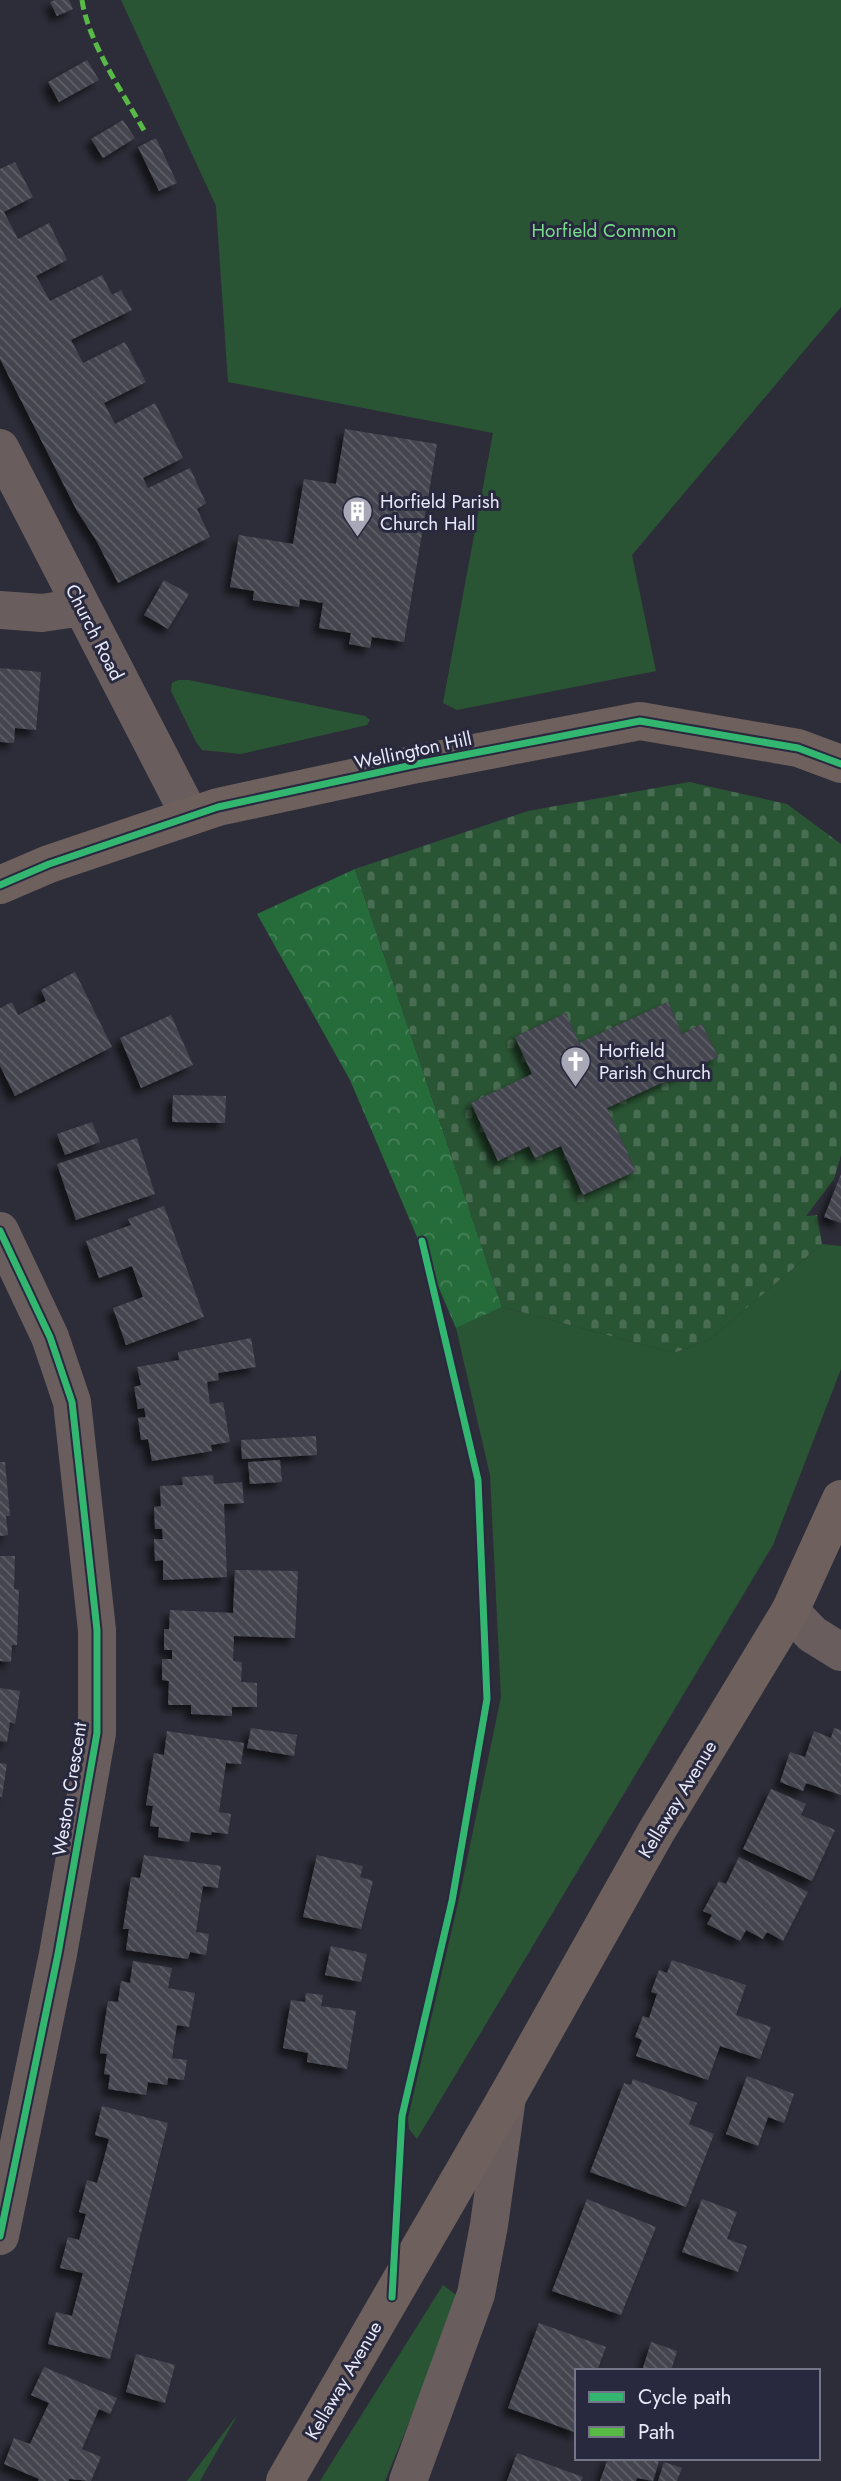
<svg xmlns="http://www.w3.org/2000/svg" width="841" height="2481" viewBox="0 0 841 2481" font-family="Jost,sans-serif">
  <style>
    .green { fill: #2a5534 }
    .forest { fill: url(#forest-crowns) }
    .cemetery { fill: url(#cemetery-stones); fill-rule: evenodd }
    .building { fill: url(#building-back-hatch); filter: url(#shadow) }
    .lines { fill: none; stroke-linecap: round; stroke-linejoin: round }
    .street { stroke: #695e5d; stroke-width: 38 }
    .secondary { stroke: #6e605d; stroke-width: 38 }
    .quiet { stroke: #58b947; stroke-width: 5; stroke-dasharray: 10 5; stroke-linecap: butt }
    .cycleway-casing { stroke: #28283e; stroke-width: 11 }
    .cycleway { stroke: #33b770; stroke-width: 7 }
    .labels { text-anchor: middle; stroke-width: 6; stroke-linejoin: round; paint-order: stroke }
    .park-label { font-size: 19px; fill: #77dd8b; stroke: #28283e }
    .poi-label { font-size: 19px; fill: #e8e9f8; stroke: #28283e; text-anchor: start }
    .street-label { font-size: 19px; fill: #e8e9f8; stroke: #28283e }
  </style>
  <defs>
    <pattern id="forest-crowns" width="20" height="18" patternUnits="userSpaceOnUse" patternTransform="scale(1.75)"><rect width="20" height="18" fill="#266c3b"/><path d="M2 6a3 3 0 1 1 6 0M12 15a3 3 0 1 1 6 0" fill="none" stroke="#468158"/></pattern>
    <pattern id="cemetery-stones" width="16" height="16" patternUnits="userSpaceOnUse" patternTransform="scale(1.75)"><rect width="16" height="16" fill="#2a5534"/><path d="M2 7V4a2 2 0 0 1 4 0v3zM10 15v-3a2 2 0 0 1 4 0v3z" fill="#496d52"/></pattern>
    <pattern id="building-back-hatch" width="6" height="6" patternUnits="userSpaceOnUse" patternTransform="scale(1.75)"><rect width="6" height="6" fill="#44454f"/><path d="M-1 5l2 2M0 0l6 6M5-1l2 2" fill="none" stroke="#5f6069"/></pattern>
    <filter id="shadow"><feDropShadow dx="-6" dy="6" stdDeviation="3.5" flood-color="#0009"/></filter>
  </defs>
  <rect width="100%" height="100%" fill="#2d2d39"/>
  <!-- green -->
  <path class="green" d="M121,0H841V307L632,555L656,671L457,710L443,703L493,433L228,382L216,206Z
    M178,680H189L365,716L370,720L367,725L241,754L202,750L196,742L171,691L172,683Z
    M822,1244L841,1246V1369L773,1545L417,2139L409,2129L408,2118L458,1903L501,1697L490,1475L456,1328L502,1307L674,1353L709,1340Z
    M443,2285L460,2298L385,2481H320Z
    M238,2414L200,2481H187Z"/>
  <!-- forest -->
  <path class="forest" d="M355,869L502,1307L456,1328L350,1080L257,914Z"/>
  <!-- cemetery -->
  <path class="cemetery" d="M689,782L787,804L841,844V1155L834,1179L806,1216L817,1215L822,1244L709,1340L674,1353L502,1307L355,869L528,811ZM668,1002L682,1034L702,1024L718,1057L607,1108L636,1171L583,1195L561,1146L535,1158L529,1146L498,1161L471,1103L532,1074L515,1037L566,1013L579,1043Z"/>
  <!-- building -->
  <path class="building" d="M55,0H69L73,9L57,16L50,2Z
    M87,60L99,80L59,102L48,82Z
    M123,120L135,138L103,158L91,139Z
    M156,138L177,183L159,191L138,147Z
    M15,162L33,197L4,212L18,239L49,223L67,260L36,276L50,301L102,275L112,295L121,290L132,310L71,340L83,363L125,342L146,382L104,403L115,424L155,403L183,458L143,478L148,488L190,468L206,503L197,509L210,537L118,583L96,540L77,511L0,359V169Z
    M345,429L437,444L404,642L372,637L370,648L349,644L351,633L319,628L323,603L300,599L299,607L253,600L254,591L230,587L239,535L293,544L304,479L336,484Z
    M164,580L189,594L168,629L144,615Z
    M0,668L41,672L36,730L15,728L14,743L0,742Z
    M75,972L112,1047L15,1096L0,1066V1008L12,1002L18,1015L46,1001L41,990Z
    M668,1002L682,1034L702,1024L718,1057L607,1108L636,1171L583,1195L561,1146L535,1158L529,1146L498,1161L471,1103L532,1074L515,1037L566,1013L579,1043Z
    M171,1015L193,1065L141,1088L120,1038Z
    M173,1095L226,1096L225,1123L172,1122Z
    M92,1122L100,1142L65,1155L57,1134Z
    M137,1138L155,1194L76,1220L57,1164Z
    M841,1174V1223L824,1217Z
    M164,1206L204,1317L126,1345L113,1308L143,1297L132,1266L99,1278L86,1241L131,1225L128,1219Z
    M251,1338L256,1367L218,1373L219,1380L207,1382L210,1404L223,1402L230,1442L211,1445L212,1451L152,1461L148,1439L141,1440L138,1418L146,1417L144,1408L138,1409L134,1387L141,1385L137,1367L179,1360L178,1352Z
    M316,1436L317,1455L242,1459L241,1440Z
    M280,1460L282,1482L250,1484L248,1462Z
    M0,1462H5L10,1516H6L8,1535L0,1536Z
    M213,1475L214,1484L242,1482L244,1503L224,1504L227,1577L163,1580V1560L155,1561L154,1539H163L162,1529H155L154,1507L161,1506L160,1486L183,1485L182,1477Z
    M0,1556H15L14,1589L19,1590L17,1645H12L11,1662L0,1661Z
    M235,1570L298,1571L295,1638L234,1636L233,1661L242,1662L241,1682L257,1683V1707H232V1716L191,1714V1705H168L169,1681L162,1680V1659H172V1650H164V1629H169L170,1610L233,1613Z
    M0,1688L20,1691L15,1724L10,1722L7,1742L0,1741Z
    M251,1728L297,1735L294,1756L247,1748Z
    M834,1728L841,1730V1795L806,1783L803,1791L780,1782L790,1752L805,1757L814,1731L831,1738Z
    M167,1731L244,1743L241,1764L226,1763L219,1812L231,1814L228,1834L212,1832L211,1835L191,1832L189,1842L158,1837L159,1827L150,1826L153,1806L146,1805L154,1753L164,1755Z
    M0,1763L7,1764L2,1797L0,1796Z
    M771,1789L806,1804L801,1815L835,1830L812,1881L743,1849Z
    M144,1855L221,1866L218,1888L203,1886L196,1932L209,1934L206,1955L190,1952L188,1959L126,1950L129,1929H123L131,1877L140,1878Z
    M317,1855L363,1866L360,1877L373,1881L361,1929L303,1917Z
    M739,1857L808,1892L783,1941L767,1932L763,1939L746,1930L740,1941L707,1924L712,1915L703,1911L719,1881L726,1884Z
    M331,1946L367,1954L361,1982L325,1975Z
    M672,1960L746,1985L736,2015L771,2027L760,2059L720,2046L708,2080L636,2056L642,2040L635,2037L643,2016L649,2018L657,1994L651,1992L659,1970L667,1973Z
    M133,1961L172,1968L168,1988L195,1993L189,2027L177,2025L172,2058L187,2060L184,2080L168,2078L167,2085L148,2082L146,2095L108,2089L110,2075L104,2074L107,2054L100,2053L108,2001L118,2002L121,1981L130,1983Z
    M306,1993L323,1995L321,2006L356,2011L347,2069L307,2062L308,2053L283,2048L291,2000L305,2002Z
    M747,2076L794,2094L784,2123L768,2117L758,2146L726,2134Z
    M633,2079L697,2103L689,2124L714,2134L686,2207L590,2172L624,2083L631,2085Z
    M102,2106L168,2123L110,2359L48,2344L56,2312L72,2316L83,2273L60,2268L68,2237L79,2240L86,2214L79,2212L87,2180L97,2183L103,2162L109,2139L95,2135Z
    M587,2199L656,2227L621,2315L552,2291Z
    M702,2199L737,2212L727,2239L747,2246L738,2272L682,2252Z
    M539,2323L606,2347L597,2371H577V2433L508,2408Z
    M651,2342L677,2351L671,2371H642Z
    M136,2354L175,2365L165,2403L126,2392Z
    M44,2367L117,2398L110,2414L99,2409L82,2449L101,2457L91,2481L69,2479V2481H38L39,2479L4,2464L14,2438L30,2444L49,2403L31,2395Z
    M517,2453L583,2477L581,2481H507Z
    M608,2458H651L659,2461L653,2481L637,2478L636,2481H600Z
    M664,2462L682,2468L677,2481H658Z"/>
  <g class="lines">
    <!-- street -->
    <path class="street" d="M0,448L190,816
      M0,610L42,613L82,607
      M0,1231L50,1337L72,1402L97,1630V1733L58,1954L0,2236
      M790,1611L812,1634L841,1652
      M408,2481L476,2294L489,2225L507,2097"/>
    <!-- secondary -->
    <path class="secondary" d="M0,885L49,864L218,807L417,764L640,721L798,748L841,764
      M285,2481L507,2097L656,1832L790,1611L841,1499"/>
    <!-- quiet -->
    <path class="quiet" d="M82,0C88,42 124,95 145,132"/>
    <defs>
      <path id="cycleway" d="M0,885L49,864L218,807L417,764L640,721L798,748L841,764
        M0,1231L50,1337L72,1402L97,1630V1733L58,1954L0,2236
        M392,2297L402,2116L452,1901L487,1699L478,1480L422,1241"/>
    </defs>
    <!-- cycleway casing -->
    <use href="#cycleway" class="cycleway-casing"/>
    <!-- cycleway -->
    <use href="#cycleway" class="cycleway"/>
  </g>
  <!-- icons -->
  <defs>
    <symbol id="building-pin" viewBox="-11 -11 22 30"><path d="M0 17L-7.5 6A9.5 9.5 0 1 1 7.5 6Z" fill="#a7a7b5" stroke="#28283e"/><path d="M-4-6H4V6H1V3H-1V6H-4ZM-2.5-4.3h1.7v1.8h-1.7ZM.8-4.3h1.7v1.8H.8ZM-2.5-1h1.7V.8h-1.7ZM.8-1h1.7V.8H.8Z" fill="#fff"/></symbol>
    <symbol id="church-pin" viewBox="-11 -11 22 30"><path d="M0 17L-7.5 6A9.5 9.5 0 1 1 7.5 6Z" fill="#a7a7b5" stroke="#28283e"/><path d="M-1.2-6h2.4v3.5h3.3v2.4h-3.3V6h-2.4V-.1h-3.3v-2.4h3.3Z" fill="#fff"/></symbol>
  </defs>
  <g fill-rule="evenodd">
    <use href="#building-pin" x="340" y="494" width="35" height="47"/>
    <use href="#church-pin" x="558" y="1044" width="35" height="47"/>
  </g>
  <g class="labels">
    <!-- park labels -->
    <g class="park-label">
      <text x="604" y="237">Horfield Common</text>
    </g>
    <!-- poi labels -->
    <g class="poi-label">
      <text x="380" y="508">Horfield Parish<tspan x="380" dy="22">Church Hall</tspan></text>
      <text x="599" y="1057">Horfield<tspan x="599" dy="22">Parish Church</tspan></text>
    </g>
    <!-- street labels -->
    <g class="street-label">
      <text transform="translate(95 632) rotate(63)" y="7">Church Road</text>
      <text transform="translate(413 750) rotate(-12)" y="7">Wellington Hill</text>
      <text transform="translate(69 1789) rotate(-81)" y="7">Weston Crescent</text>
      <text transform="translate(677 1799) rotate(-59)" y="7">Kellaway Avenue</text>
      <text transform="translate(343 2380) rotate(-60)" y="7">Kellaway Avenue</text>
    </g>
  </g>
  <!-- legend -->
  <rect x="575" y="2369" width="245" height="91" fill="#28283e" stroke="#757588" stroke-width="2"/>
  <rect x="589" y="2392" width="35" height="10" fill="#33b770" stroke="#757588" stroke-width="2"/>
  <text x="638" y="2404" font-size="21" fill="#e8e9f8">Cycle path</text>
  <rect x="589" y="2427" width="35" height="10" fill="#58b947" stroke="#757588" stroke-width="2"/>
  <text x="638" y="2439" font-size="21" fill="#e8e9f8">Path</text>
</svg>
